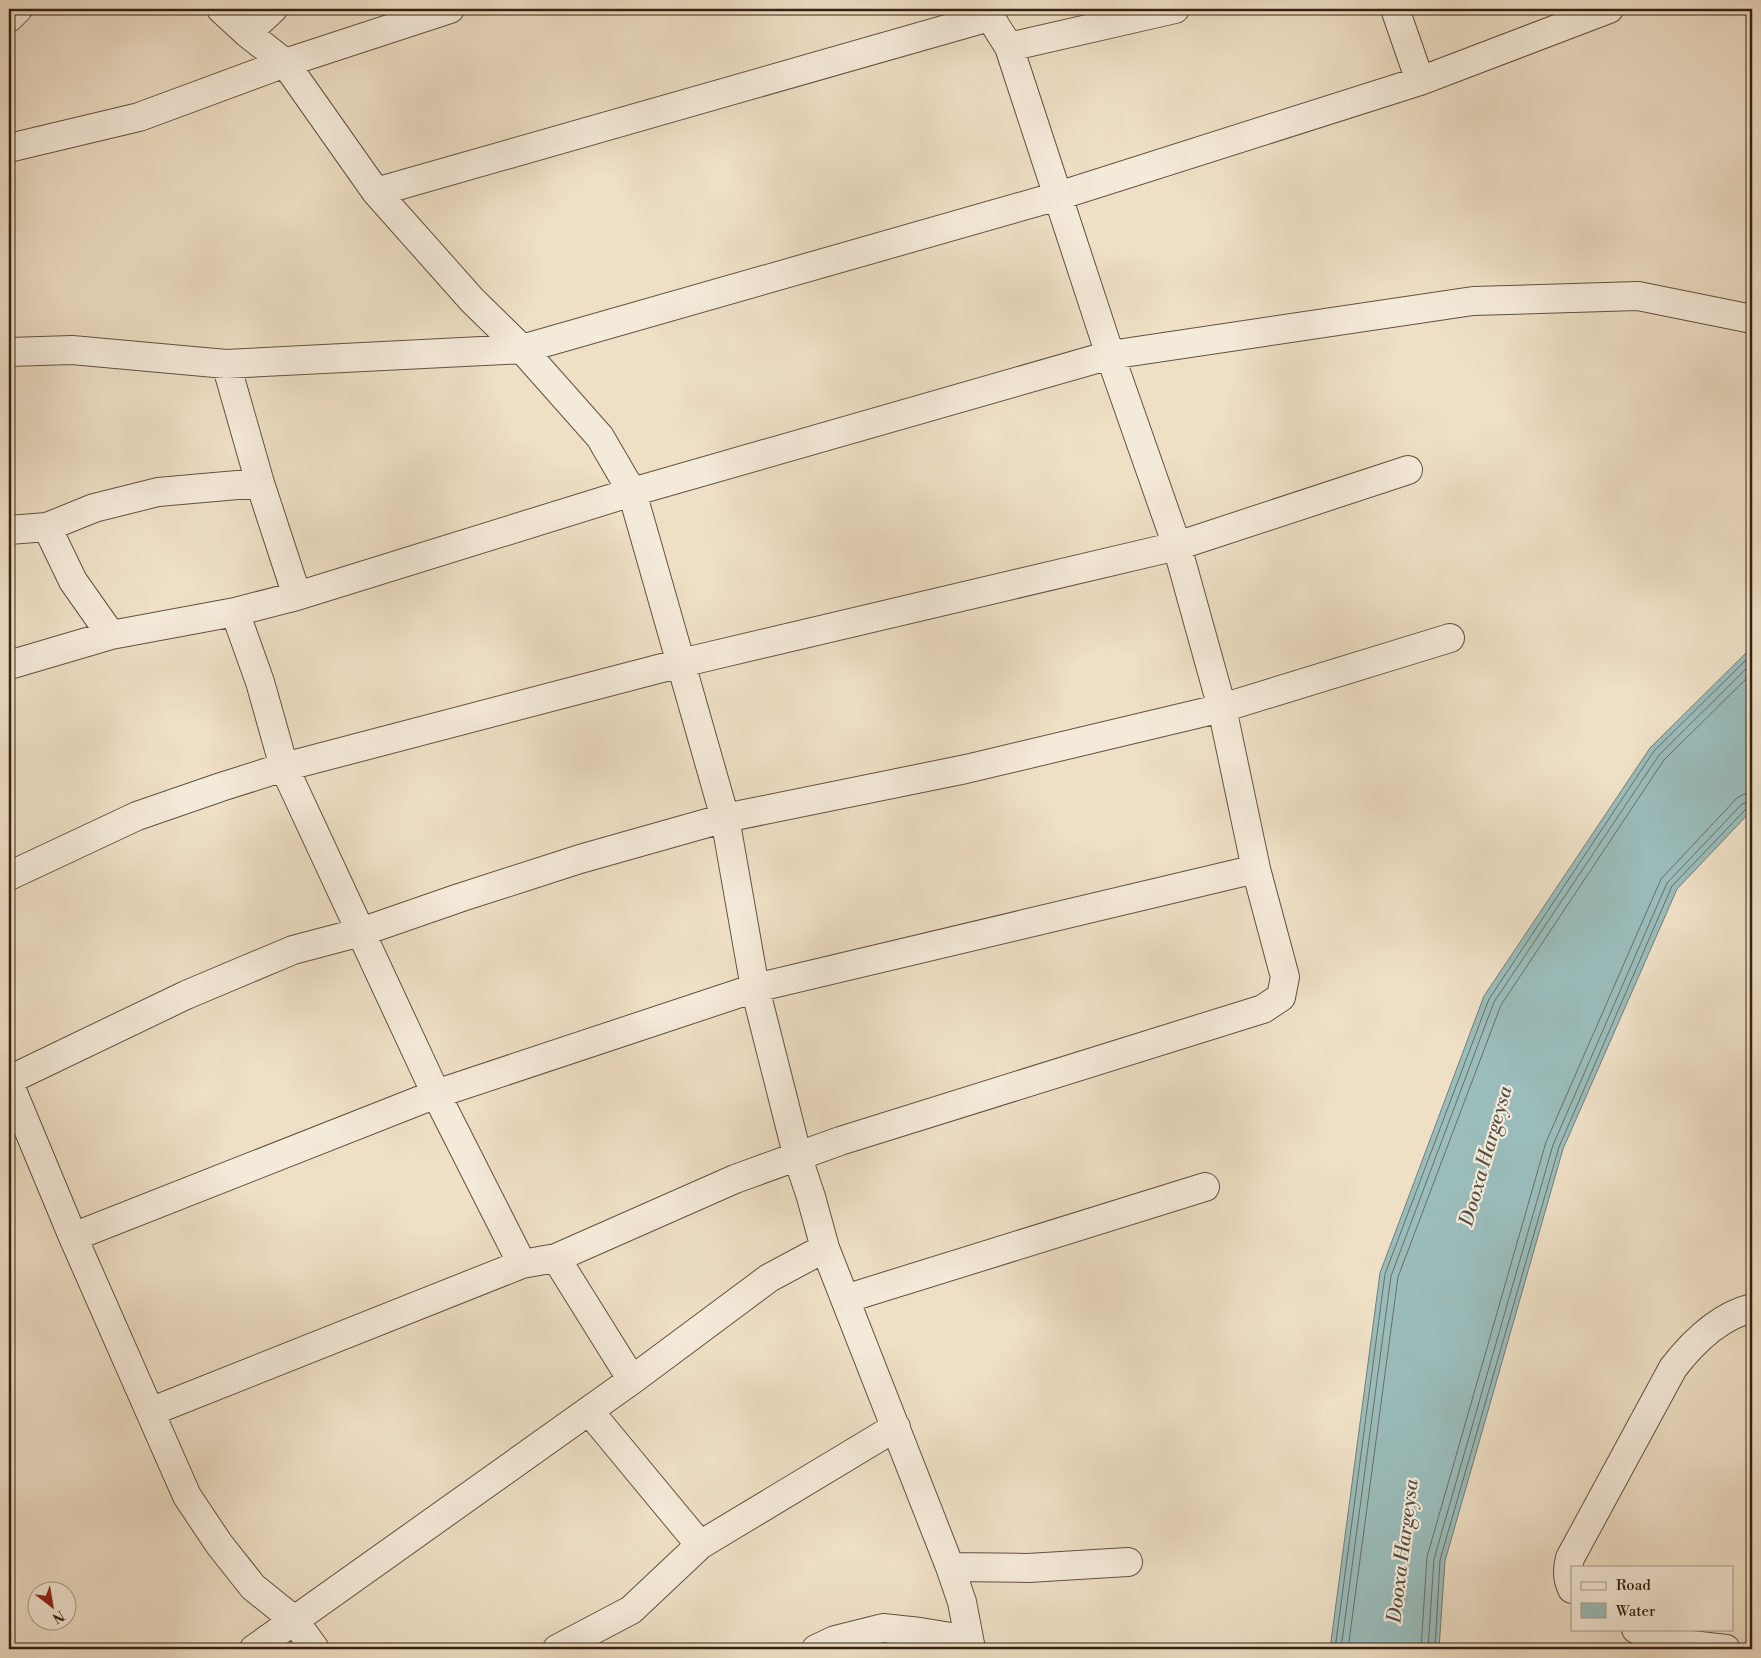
<svg xmlns="http://www.w3.org/2000/svg" width="1761" height="1658" viewBox="0 0 1761 1658" font-family="'Libre Bodoni',serif">
  <style>
    .water { fill: #9abcba; stroke: #727e78 }
    .lines { fill: none; stroke-linecap: round; stroke-linejoin: round }
    .shore { stroke: #686f67; stroke-width: 1 }
    .minor-casing { stroke: #635140; stroke-width: 30 }
    .minor { stroke: #f4ead9; stroke-width: 28 }
    .labels { text-anchor: middle; stroke-width: 4.5; stroke-linejoin: round; paint-order: stroke }
    .water-label { font-size: 20px; font-style: italic; fill: #535046; stroke: #f4ead9 }
  </style>
  <rect width="100%" height="100%" fill="#eedfc5"/>
  <filter id="stains"><feTurbulence type="fractalNoise" baseFrequency=".004" numOctaves="4"/><feColorMatrix values="0 0 0 0 .2 0 0 0 0 .09 0 0 0 0 .02 0 0 0 .5 -.17"/></filter>
  <radialGradient id="worn" r=".72"><stop offset=".6" stop-color="#630" stop-opacity="0"/><stop offset="1" stop-color="#630" stop-opacity=".3"/></radialGradient>
  <!-- water -->
  <path class="water" d="M1752,647V810L1677,889L1563,1149L1445,1561L1439,1649H1330L1380,1273L1484,996L1650,748Z"/>
  <g class="lines">
    <!-- shore -->
    <path class="shore" d="M1335,1649L1385,1274L1489,999L1654,751L1752,654
      M1341,1649L1391,1276L1494,1002L1659,755L1752,663
      M1348,1649L1398,1277L1501,1005L1664,760L1752,673
      M1421,1649L1427,1557L1546,1142L1661,879L1737,798L1744,794L1752,793
      M1428,1649L1434,1559L1553,1145L1667,883L1742,804L1752,801
      M1435,1649L1440,1560L1559,1147L1672,886L1746,809L1752,807"/>
    <defs>
      <path id="minor" d="M221,9L247,33L285,63L376,192L472,300L522,349L600,437L632,492L725,818L755,988L798,1158L811,1197L825,1248L950,1567L962,1602L971,1649
        M1395,9L1420,81
        M9,18L18,9
        M247,33L273,9
        M1009,47L1175,9
        M9,148L139,117L285,63L450,9
        M376,192L989,17
        M9,352L72,350L226,364L522,349L1058,196L1420,81L1609,9
        M226,364L260,483L297,596
        M47,527L73,581L111,635
        M9,530L47,527L94,508L158,492L260,483
        M235,612L260,682L284,767L436,1094L522,1264
        M9,665L111,635L235,612L297,596L632,492L1110,355L1473,301L1638,296L1752,319
        M9,876L137,816L221,787L284,767L681,663L1177,546L1408,470
        M9,1080L186,995L293,950L361,932L459,898L580,859L725,818L966,769L1222,708L1450,638
        M9,1083L73,1237L187,1496L219,1544L253,1587L294,1620L315,1649
        M73,1237L436,1094L755,988L1256,869
        M556,1258L632,1380
        M845,1299L1205,1187
        M589,1411L700,1545
        M150,1412L522,1264L556,1258L735,1179L840,1141L1263,1009L1281,997L1285,977L1256,869L1222,708L1177,546L1110,355L1009,47L985,9
        M950,1567L1028,1568L1128,1562
        M1572,1589C1567,1578 1567,1570 1570,1558L1673,1368C1693,1342 1720,1316 1752,1308
        M1636,1629L1691,1645L1726,1649
        M254,1649L632,1380L769,1278L825,1248
        M557,1649L631,1610L700,1545L896,1427
        M816,1649L835,1640L883,1628L920,1632L969,1640"/>
    </defs>
    <!-- minor casing -->
    <use href="#minor" class="minor-casing"/>
    <!-- minor -->
    <use href="#minor" class="minor"/>
  </g>
  <g class="labels">
    <!-- water labels -->
    <g class="water-label">
      <text transform="translate(1485 1156) rotate(-74)" y="7">Dooxa Hargeysa</text>
      <text transform="translate(1402 1551) rotate(-83)" y="7">Dooxa Hargeysa</text>
    </g>
  </g>
  <!-- margin -->
  <rect width="1761" height="1658" fill="none" stroke="#eedfc5" stroke-width="30"/>
  <rect x="10" y="10" width="1741" height="1638" fill="none" stroke="#352214" stroke-width="2.5"/>
  <rect x="15" y="15" width="1731" height="1628" fill="none" stroke="#352214"/>
  <!-- legend -->
  <rect x="1571" y="1566" width="162" height="65" fill="#f4ead9" stroke="#a89a8a"/>
  <rect x="1581" y="1582" width="25" height="8" fill="#f4ead9" stroke="#a89a8a"/>
  <text x="1616" y="1590" font-size="15" fill="#352214">Road</text>
  <rect x="1581" y="1603" width="25" height="15" fill="#9abcba" stroke="#a89a8a"/>
  <text x="1616" y="1616" font-size="15" fill="#352214">Water</text>
  <!-- north arrow -->
  <g transform="translate(52 1606) rotate(149)"><circle r="24" fill="#f4ead9" stroke="#a89a8a"/>
  <path d="M0-4L9 19L0 12L-9 19Z" fill="#8f2418"/>
  <text y="-8" font-size="14" font-weight="bold" text-anchor="middle" fill="#352214">N</text>
  </g>
  <rect width="100%" height="100%" filter="url(#stains)"/>
  <rect width="100%" height="100%" fill="url(#worn)"/>
</svg>
